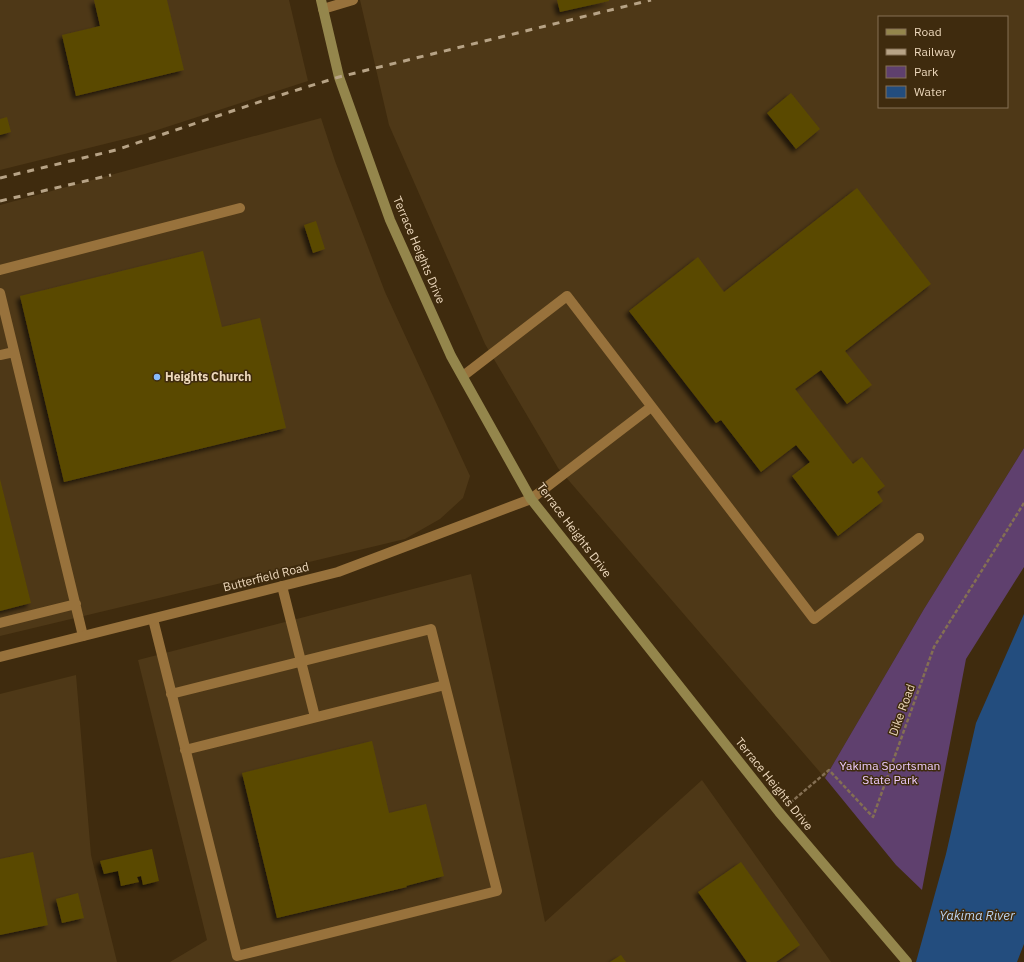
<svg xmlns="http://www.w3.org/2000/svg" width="1024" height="962" viewBox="0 0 1024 962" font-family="'IBM Plex Sans',sans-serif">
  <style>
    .built { fill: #4e3817; fill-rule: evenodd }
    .green { fill: #5f406e }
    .water { fill: #234d7e }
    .building { fill: #5a4900; filter: url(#shadow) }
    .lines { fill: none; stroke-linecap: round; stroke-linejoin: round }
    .path { stroke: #846f53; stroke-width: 2.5; stroke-dasharray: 4 2; stroke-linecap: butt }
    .lane { stroke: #98723c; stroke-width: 10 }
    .street { stroke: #98723c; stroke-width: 10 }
    .secondary { stroke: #94864c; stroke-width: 10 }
    .rail { stroke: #b7a386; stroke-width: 3; stroke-dasharray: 7 7; stroke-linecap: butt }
    .poi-dot { fill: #87bbfb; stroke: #3f2b0e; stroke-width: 1.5 }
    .labels { text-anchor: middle; stroke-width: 3; stroke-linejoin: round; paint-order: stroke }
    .street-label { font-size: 12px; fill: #edd8bc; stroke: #3f2b0e }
    .poi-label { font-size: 12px; font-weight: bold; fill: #edd8bc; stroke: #3f2b0e; text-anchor: start }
    .park-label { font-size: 12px; fill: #eecdff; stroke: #3f2b0e }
    .water-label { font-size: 13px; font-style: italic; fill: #b9d2f0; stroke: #3f2b0e }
  </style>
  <defs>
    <filter id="shadow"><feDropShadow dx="-3.5" dy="3.5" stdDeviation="2" flood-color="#0009"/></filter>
  </defs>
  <rect width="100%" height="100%" fill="#3f2b0e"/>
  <!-- built -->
  <path class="built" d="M0,0H289L308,81L145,134L0,170Z
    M360,0H1024V448L924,609L825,778L558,468L485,344L389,125ZM879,17H1007V107H879Z
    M321,118L335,161L385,292L470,476L463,498L440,519L405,539L0,636V205Z
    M471,574L545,922L702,780L831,962H170L207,940L138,660Z
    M76,675L91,855L117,962H0V694Z"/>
  <!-- green -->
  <path class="green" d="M1024,448V567L966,659L922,890L896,865L825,778L924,609Z"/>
  <!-- water -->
  <path class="water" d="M1024,614V944L1017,962H916L946,854L976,723Z"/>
  <!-- building -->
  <path class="building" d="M94,0H167L184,70L76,96L62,35L100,26Z
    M557,0H609V1L560,12Z
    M791,93L820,129L796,149L767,113Z
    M7,117L11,132L0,135V119Z
    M857,188L931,284L845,351L872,385L847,404L821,370L795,389L853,464L862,457L885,486L877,492L883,501L838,536L792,476L810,462L796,445L761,472L721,420L716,423L629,311L698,257L724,292Z
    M316,221L325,249L313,253L304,225Z
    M203,251L222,327L260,318L286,428L64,482L20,296Z
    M0,479L31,603L0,611Z
    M372,741L389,813L426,804L444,876L406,886L407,887L277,918L242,773Z
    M152,849L159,881L143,885L141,876L137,877L139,882L121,886L118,871L104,874L100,861Z
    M33,852L48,925L0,935V859Z
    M741,862L800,945L776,962H747L698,892Z
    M78,893L84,918L62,923L56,899Z
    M621,955L626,962H610Z"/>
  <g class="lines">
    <!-- path -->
    <path class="path" d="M790,803L829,770L873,817L934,647L1024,503"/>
    <!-- lane -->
    <path class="lane" d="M323,9L353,0
      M0,270L240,208
      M0,293L83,636
      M0,355L14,352
      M463,376L567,296L814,619L919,538
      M531,499L651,407
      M282,586L315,717
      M153,619L237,956L497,891L431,629L171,694
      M0,623L76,604
      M185,750L445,685"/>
    <!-- street -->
    <path class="street" d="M0,657L338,572L531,499"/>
    <!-- secondary -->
    <path class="secondary" d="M321,0L339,77L390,220L451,356L531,499L779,812L907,962"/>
    <!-- rail -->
    <path class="rail" d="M0,178L116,150L271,98L339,77L651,0
      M0,201L111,175"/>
  </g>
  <!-- markers -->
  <circle class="poi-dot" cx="157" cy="377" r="4"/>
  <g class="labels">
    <!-- street labels -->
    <g class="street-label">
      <text transform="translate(419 250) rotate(67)" y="4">Terrace Heights Drive</text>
      <text transform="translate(574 530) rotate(53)" y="4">Terrace Heights Drive</text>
      <text transform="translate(266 577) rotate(-14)" y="4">Butterfield Road</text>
      <text transform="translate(902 710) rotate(-70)" y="4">Dike Road</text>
      <text transform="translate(774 784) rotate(51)" y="4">Terrace Heights Drive</text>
    </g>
    <!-- poi labels -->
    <g class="poi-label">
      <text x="165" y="381">Heights Church</text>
    </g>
    <!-- park labels -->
    <g class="park-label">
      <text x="890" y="770">Yakima Sportsman<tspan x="890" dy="14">State Park</tspan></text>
    </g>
    <!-- water labels -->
    <g class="water-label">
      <text x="977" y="920">Yakima River</text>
    </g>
  </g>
  <!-- legend -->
  <rect x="878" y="16" width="130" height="92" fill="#3f2b0e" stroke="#857054"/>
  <rect x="886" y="29" width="20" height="6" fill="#94864c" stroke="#857054"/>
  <text x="914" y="36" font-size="12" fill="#edd8bc">Road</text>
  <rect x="886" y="49" width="20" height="6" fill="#b7a386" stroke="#857054"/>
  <text x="914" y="56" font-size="12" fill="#edd8bc">Railway</text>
  <rect x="886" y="66" width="20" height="12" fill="#5f406e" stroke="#857054"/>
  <text x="914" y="76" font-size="12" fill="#edd8bc">Park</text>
  <rect x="886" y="86" width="20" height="12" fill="#234d7e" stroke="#857054"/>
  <text x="914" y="96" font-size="12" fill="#edd8bc">Water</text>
</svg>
